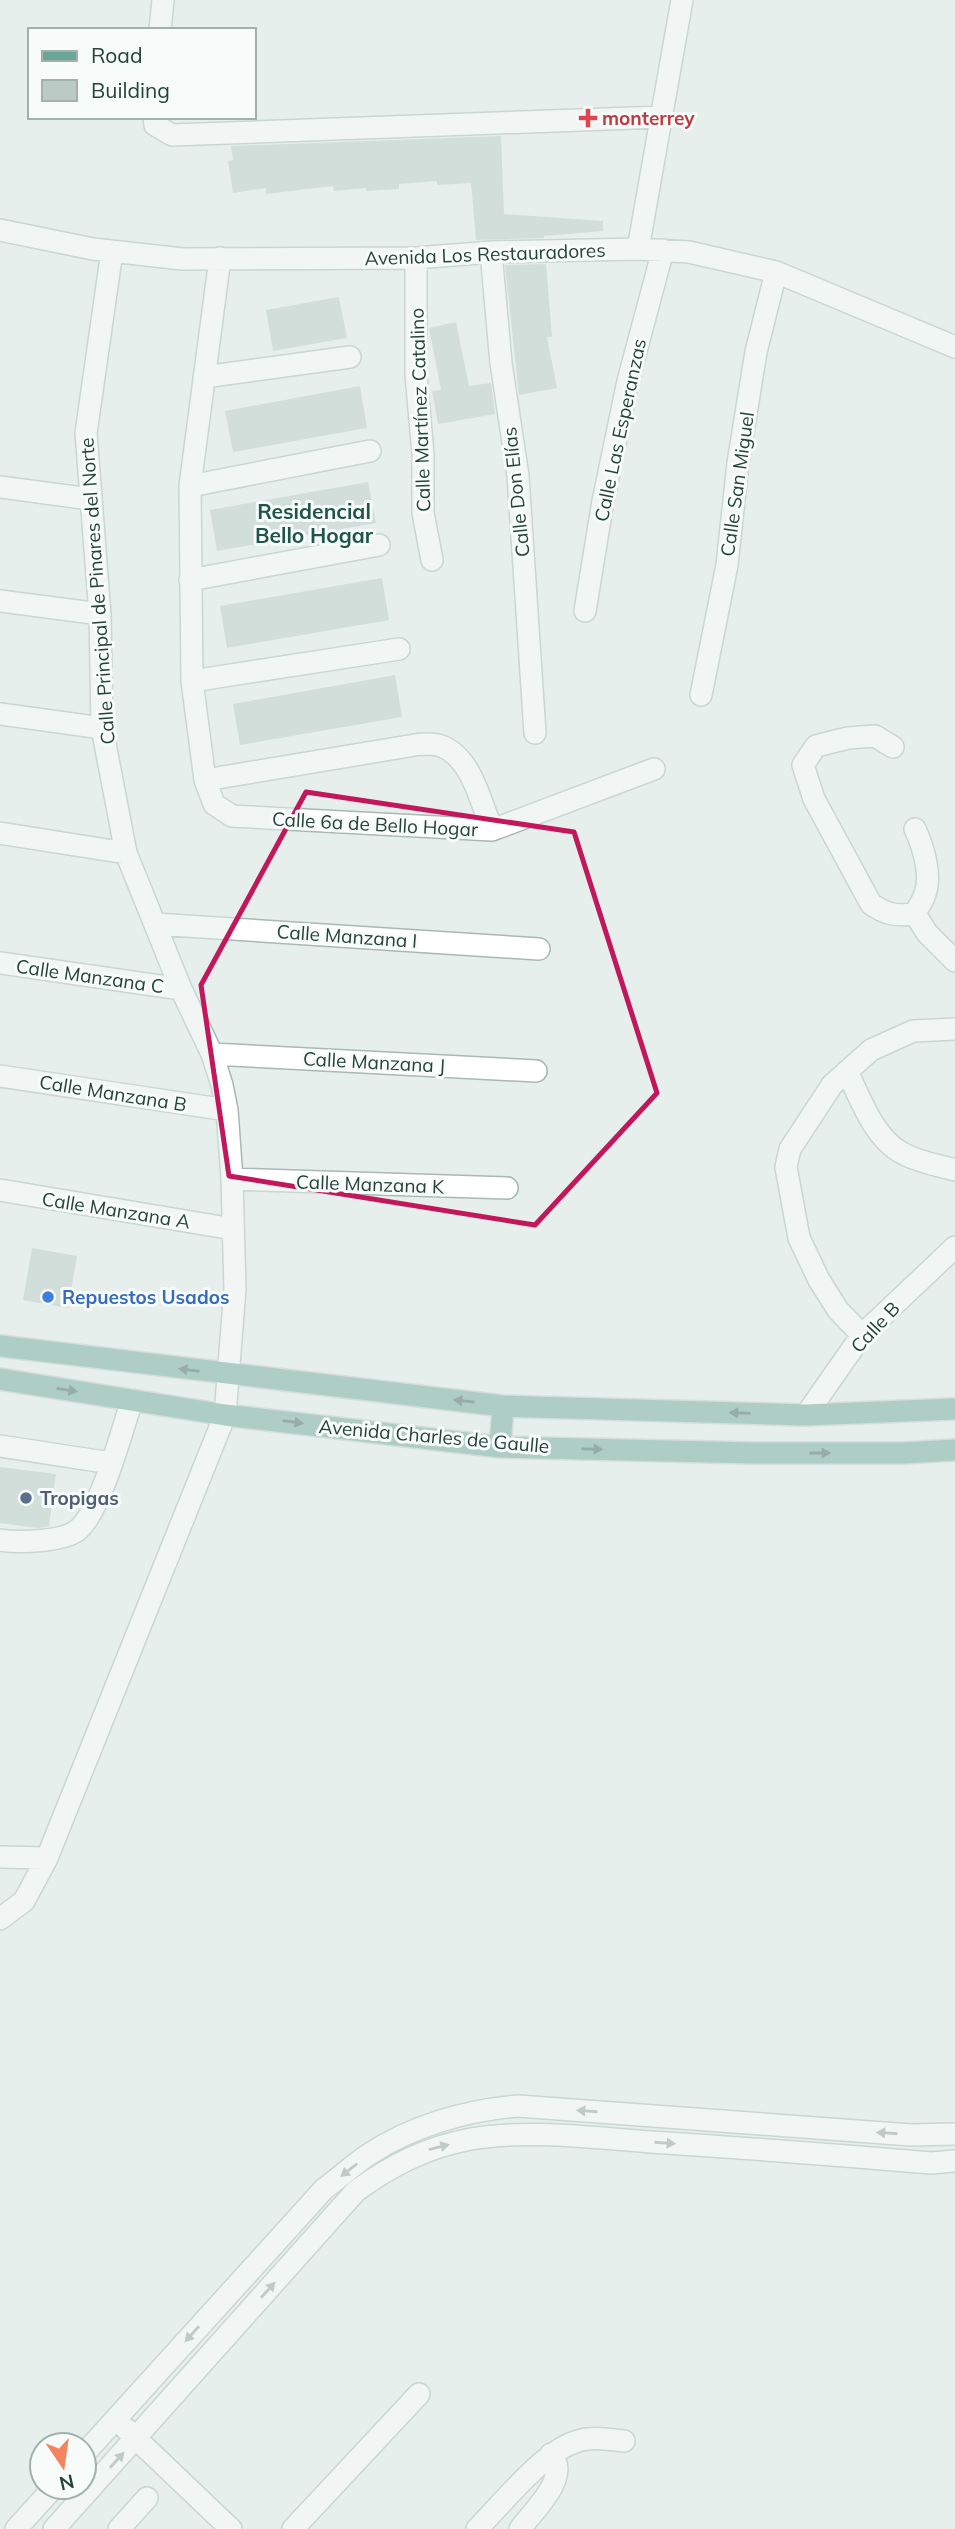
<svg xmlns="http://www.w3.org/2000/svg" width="955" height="2529" viewBox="0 0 955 2529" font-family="Mulish,sans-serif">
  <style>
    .building { fill: #bbcac4 }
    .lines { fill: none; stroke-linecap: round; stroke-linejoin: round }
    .minor-casing { stroke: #a8b8b2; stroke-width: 24 }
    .major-casing { stroke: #c2cac8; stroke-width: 24 }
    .minor { stroke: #fff; stroke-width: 21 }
    .major { stroke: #6aa596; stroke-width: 21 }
    .oneway { fill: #365b51 }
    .oneway2 { fill: #92a09c }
    .marked { fill: none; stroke: #c2185b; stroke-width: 5; stroke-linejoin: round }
    .health-dot { fill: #e0444e; stroke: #f7fbf9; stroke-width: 2.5 }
    .shop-dot { fill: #3f7fe0; stroke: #f7fbf9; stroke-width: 2.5 }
    .service-dot { fill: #5c6f8a; stroke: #f7fbf9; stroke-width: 2.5 }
    .labels { text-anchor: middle; stroke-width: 6; stroke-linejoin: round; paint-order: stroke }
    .health-label { font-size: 19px; font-weight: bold; fill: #be3a42; stroke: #f7fbf9; text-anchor: start }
    .street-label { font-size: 19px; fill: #24423a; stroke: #f7fbf9 }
    .shop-label { font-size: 19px; font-weight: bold; fill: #366cbe; stroke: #f7fbf9; text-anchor: start }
    .service-label { font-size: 19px; font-weight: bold; fill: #4e5e75; stroke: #f7fbf9; text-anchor: start }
    .neighbourhood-label { font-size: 21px; font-weight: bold; fill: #1f5548; stroke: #f7fbf9 }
  </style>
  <rect width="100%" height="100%" fill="#e6efeb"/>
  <!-- building -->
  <path class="building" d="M501,136L504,214L603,221V231L544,236V238L476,240L471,183L437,185V181L399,184V189L366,191V188L334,191L333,186L266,194V188L233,193L228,161L233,160L231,146Z
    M546,264L552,337H547L557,388L519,395L505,265Z
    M339,297L347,338L273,351L266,310Z
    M456,322L469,386L491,383L495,414L438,424L432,391L441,390L429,328Z
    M360,386L367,428L233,452L225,411Z
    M368,482L376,523L217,551L210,510Z
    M382,578L389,620L227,648L220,606Z
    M395,675L402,717L240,745L233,704Z
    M32,1248L77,1256L68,1308L23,1300Z
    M0,1467L56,1474L49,1526L38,1528L0,1523Z"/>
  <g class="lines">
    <defs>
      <path id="minor" d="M160,30L163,0
        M154,117L155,125L172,135L661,117
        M0,230L93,249L182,259L416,258L491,252L638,249L689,252L776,272L955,347
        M638,249L682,0
        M491,252L501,363L518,476L535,733
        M220,258L190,486L192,681L205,780L214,804L232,816L492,830L654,769
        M416,258V375L423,454V513L432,560
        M204,377L350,357
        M190,486L370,451
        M0,487L90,499
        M190,580L379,545
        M0,601L100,614
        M585,611L603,501L628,381L663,250
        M192,681L399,649
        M701,695L727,565L738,463L756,352L776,272
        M0,714L102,728
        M893,747L875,736L848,738L816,746L803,765L814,799L871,904C887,915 896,916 915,914L927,933L955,961
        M205,780L421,744C426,744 433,744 438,745C471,754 481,803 492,830
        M0,833L126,853
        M915,914C918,907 923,901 925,894C932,875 923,846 915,829
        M155,924L539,949
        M0,963L181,989
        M212,1054L536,1071
        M847,1071C860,1098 874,1138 902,1153C918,1162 937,1165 955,1170
        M0,1076L227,1110
        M232,1179L507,1188
        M0,1190L233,1229
        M862,1335L838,1310L819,1280L799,1238L786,1167L790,1149L832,1085L871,1050L913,1031L955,1029
        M806,1415L862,1335L955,1247
        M0,1446L111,1463
        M0,1540C18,1543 65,1542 79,1529C101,1509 122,1431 132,1400
        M0,1857L47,1858
        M0,1919L24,1901L47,1858L225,1415L235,1289L232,1179L227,1110L222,1085L212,1054L181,989L126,853L102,728L100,614L86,433L112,251
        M126,2429L231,2529
        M84,2454L324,2189C339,2178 353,2165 368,2155C411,2126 467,2110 518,2106L911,2135L955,2134
        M16,2529L54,2487
        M54,2529L356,2191C392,2165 427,2147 471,2139C527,2129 594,2138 651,2142C744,2148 838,2155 931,2163L955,2161
        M119,2529L147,2498
        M293,2529L419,2394
        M477,2529C502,2504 542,2453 575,2442C590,2436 607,2439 624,2441
        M520,2529C534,2510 571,2477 551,2454"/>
      <path id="major" d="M0,1346L503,1406L806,1415L955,1409
        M0,1379L225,1415L500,1447L753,1453H903L955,1450
        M500,1447L503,1406"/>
    </defs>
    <!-- minor casing -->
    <use href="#minor" class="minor-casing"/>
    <!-- major casing -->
    <use href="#major" class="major-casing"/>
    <!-- minor -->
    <use href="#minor" class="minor"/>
    <!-- major -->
    <use href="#major" class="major"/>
  </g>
  <!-- one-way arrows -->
  <defs><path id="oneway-solid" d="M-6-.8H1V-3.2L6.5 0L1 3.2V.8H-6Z" transform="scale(1.75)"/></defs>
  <g class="oneway">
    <use href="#oneway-solid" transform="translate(189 1370) rotate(-173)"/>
    <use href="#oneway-solid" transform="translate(67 1390) rotate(9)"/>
    <use href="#oneway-solid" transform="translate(464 1401) rotate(-174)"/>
    <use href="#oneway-solid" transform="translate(740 1413) rotate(-178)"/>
    <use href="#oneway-solid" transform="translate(293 1422) rotate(7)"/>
    <use href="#oneway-solid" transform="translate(592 1449) rotate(1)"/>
    <use href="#oneway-solid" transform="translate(820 1453)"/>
  </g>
  <g class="oneway2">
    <use href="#oneway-solid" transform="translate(587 2111) rotate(-176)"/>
    <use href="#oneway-solid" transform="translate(887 2133) rotate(-176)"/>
    <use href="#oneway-solid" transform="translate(665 2143) rotate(4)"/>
    <use href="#oneway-solid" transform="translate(439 2147) rotate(-14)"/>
    <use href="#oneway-solid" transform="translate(349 2170) rotate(142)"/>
    <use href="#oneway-solid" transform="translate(268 2290) rotate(-48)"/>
    <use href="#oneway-solid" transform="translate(192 2334) rotate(132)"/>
    <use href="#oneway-solid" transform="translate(117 2460) rotate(-48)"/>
  </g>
  <!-- marked area -->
  <path d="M0 0H955V2529H0ZM306,792L574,832L657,1093L535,1225L229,1176L201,985Z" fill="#e6efeb" fill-opacity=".55" fill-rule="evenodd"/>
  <path class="marked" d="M306,792L574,832L657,1093L535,1225L229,1176L201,985Z"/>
  <!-- markers -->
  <path class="health-dot" d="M584.5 107.5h7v7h7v7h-7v7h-7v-7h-7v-7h7z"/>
  <circle class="shop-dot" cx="48" cy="1297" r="7"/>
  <circle class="service-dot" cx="26" cy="1498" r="7"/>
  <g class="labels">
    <!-- health labels -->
    <g class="health-label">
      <text x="602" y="125">monterrey</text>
    </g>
    <!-- street labels -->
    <g class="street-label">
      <text transform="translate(485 254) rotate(-2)" y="7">Avenida Los Restauradores</text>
      <text transform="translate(420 410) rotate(-92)" y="7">Calle Martínez Catalino</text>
      <text transform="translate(620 430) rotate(-78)" y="7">Calle Las Esperanzas</text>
      <text transform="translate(737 484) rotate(-82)" y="7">Calle San Miguel</text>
      <text transform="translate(516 492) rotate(-96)" y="7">Calle Don Elías</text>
      <text transform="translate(97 591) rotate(-94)" y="7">Calle Principal de Pinares del Norte</text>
      <text transform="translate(375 824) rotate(3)" y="7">Calle 6a de Bello Hogar</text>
      <text transform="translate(347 936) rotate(4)" y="7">Calle Manzana I</text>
      <text transform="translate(90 976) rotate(8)" y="7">Calle Manzana C</text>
      <text transform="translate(374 1062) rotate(3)" y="7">Calle Manzana J</text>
      <text transform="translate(113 1093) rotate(9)" y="7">Calle Manzana B</text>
      <text transform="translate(370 1184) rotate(2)" y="7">Calle Manzana K</text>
      <text transform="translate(116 1210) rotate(9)" y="7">Calle Manzana A</text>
      <text transform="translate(875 1327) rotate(-47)" y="7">Calle B</text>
      <text transform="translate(434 1436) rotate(5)" y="7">Avenida Charles de Gaulle</text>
    </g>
    <!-- shop labels -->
    <g class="shop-label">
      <text x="62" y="1304">Repuestos Usados</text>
    </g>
    <!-- service labels -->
    <g class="service-label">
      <text x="40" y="1505">Tropigas</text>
    </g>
    <!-- neighbourhood labels -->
    <g class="neighbourhood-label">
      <text x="314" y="519">Residencial<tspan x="314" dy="24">Bello Hogar</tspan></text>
    </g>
  </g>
  <!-- legend -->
  <rect x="28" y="28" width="228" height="91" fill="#f7fbf9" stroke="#a3b1ad" stroke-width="2"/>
  <rect x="42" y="51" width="35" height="10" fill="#6aa596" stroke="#a3b1ad" stroke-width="2"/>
  <text x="91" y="63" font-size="21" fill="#24423a">Road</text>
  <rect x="42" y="80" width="35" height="21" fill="#bbcac4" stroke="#a3b1ad" stroke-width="2"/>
  <text x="91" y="98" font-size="21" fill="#24423a">Building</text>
  <!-- north arrow -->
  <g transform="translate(63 2466) rotate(167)"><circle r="33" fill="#f7fbf9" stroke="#a3b1ad" stroke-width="2"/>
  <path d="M0-5L12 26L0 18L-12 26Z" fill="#f4845f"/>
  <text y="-10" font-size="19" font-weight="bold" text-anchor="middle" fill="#24423a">N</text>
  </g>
</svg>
